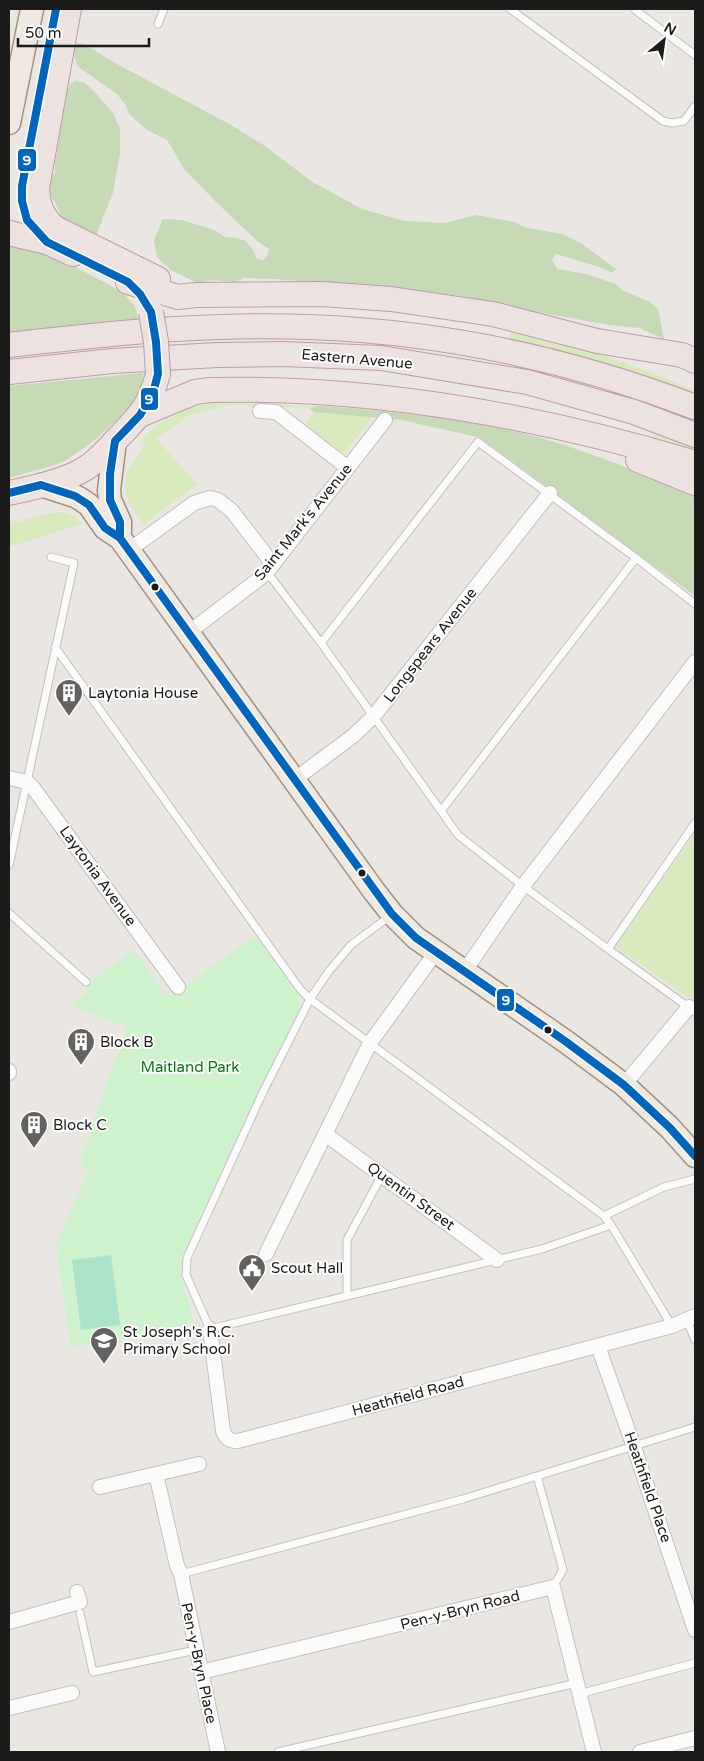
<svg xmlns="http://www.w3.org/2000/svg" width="704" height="1761" viewBox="0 0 704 1761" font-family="'Varela Round',sans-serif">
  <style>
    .grass { fill: #d8e9be }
    .forest { fill: #c5dab5 }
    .park { fill: #cef2cc }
    .pitch { fill: #abe4c8 }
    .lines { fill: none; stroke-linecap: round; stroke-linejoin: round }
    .service-casing { stroke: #c2c1bf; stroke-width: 9 }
    .minor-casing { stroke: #c2c1bf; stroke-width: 16 }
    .primary-casing { stroke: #9f9380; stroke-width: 25 }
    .trunk-casing { stroke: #c099a6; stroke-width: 26 }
    .service { stroke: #fcfbfb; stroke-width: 7 }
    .minor { stroke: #fcfbfb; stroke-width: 14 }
    .primary { stroke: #f0e9e1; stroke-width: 22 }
    .trunk { stroke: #ece3e0; stroke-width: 24 }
    .trunk-bridge-casing { stroke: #c099a6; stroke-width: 26; stroke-linecap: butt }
    .trunk-bridge { stroke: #ece3e0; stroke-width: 24 }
    .bus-1-casing { stroke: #fff; stroke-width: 11 }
    .bus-1 { stroke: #0065bd; stroke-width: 8 }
    .bus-dot { fill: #1b1b1b; stroke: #fff; stroke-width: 2 }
    .labels { text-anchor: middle; stroke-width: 4; stroke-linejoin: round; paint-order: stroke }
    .street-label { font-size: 15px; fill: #1b1b1b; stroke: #fff }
    .poi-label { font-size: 15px; fill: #1b1b1b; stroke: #fff; text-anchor: start }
    .park-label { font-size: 15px; fill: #067b0a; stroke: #fff }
    .line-badge { stroke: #fff; stroke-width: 2 }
    .badge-label { font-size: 14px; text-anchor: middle; font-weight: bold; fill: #fff }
  </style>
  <rect width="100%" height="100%" fill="#eae7e2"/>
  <!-- grass -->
  <path class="grass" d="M511,328C575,344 635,364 695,391V396L509,340Z
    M219,402L318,406L309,408L233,405L188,415L157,439L197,484L144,524C118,494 119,474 146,445L141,440C160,418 191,405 219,402Z
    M314,412L373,416L342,456L304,426Z
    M656,432L695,447V454L653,441Z
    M62,512L74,516L82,524L9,547V524L46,514Z
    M695,833V997L692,1001L615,946Z"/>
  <!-- forest -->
  <path class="forest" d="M78,43L84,44L117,64L231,125L265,146L311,181L362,209L405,221L445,223L476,215L515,222L524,227L562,234L582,244L616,269L613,273L597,266L556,254L552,259L557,269L586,274L616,284L622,290L650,302L658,309L664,339L639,328L609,325L548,314L517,310L486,301L455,295L436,297L406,289L273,279L244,278L235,282L213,280L197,283L171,270L157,257L154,240L163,219L182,220L214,230L225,237L236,238L246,241L253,250L257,259L264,260L268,254L269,249L258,242L217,203L185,170L167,140L147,130L129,114L126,106L117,94L77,66L74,55L75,47Z
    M75,81L83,82L93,90L113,113L120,128V153L113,193L94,241L62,219L58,208L47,188L49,178L55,174V161L58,146L65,94L71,84Z
    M9,244C48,252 85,271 120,291C130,299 137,306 138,319L9,334Z
    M143,373C144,378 144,383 142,388C133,409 85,451 64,461C47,469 27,472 9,478V386Z
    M319,406C400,411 483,420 561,444C607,459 651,477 695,497V596L481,438L402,420L314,412L309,408Z"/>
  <!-- park -->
  <path class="park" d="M255,936L297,991L300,999L299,1012L248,1114L182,1258L181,1278L194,1323L160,1331L71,1347L56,1244L88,1172L80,1160L127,1027L72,1007L88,990L84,986L134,950L168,997Z"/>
  <!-- pitch -->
  <path class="pitch" d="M111,1255L120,1325L81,1330L72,1260Z"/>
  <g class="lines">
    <defs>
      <path id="service" d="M510,9L663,121L672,123L684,121L695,106
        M634,9L695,55
        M158,24L164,9
        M636,558L478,442L321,643L441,811L636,558L695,604
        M267,572L321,643
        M55,647L300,989L310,999L604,1216L611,1225
        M441,811L458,835L523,886L608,949L695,823
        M9,865L74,563L51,557
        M9,913L86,982
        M390,916L351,945L329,971L310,999L263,1092L187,1258L186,1275L210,1329L542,1249L611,1225L672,1326
        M608,949L695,1012
        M604,1216L664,1187L695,1179
        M347,1296V1240L382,1175
        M687,1320L695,1340
        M537,1476L563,1570L553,1587
        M181,1574L463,1499L695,1427
        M80,1613L93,1672L196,1650
        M579,1694L695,1663
        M278,1752L577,1683"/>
      <path id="minor" d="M260,411L276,412L348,468
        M129,550L194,503L210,498L218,500L232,511L272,563
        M188,633L259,579L267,572L385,420
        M9,778L27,782L34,789L178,987
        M294,780L353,736L373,717L550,493
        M464,972L523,886L695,662
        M9,1073V1071
        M624,1085L689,1007
        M325,1134L497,1260
        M266,1254L370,1043L436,952
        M210,1329L223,1431C226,1439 230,1441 238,1441L672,1326L695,1316
        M598,1346L634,1447L695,1630
        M156,1474L177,1566L181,1574L218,1752
        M100,1487L199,1464
        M9,1622L80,1602L77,1592
        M201,1672L553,1587L594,1752
        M9,1708L72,1693
        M640,1752L695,1738"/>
      <path id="primary" d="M9,123L32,9
        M115,441L109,490L110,500L120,522V538
        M41,485L75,496L82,500L89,505L105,528L120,538L374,891L392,914L416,938L565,1041L624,1085L670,1128L695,1156"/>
      <path id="trunk" d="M69,9L37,188C38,206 42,216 55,228L158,279
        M9,233L47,242L73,254
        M128,282L178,297L196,295L322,294L391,299L493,314L597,341L682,355L695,361
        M9,345C79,337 150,329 220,327C386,321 541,348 695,407
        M9,372L112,361L217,355L283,354L381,358L527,382L634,412L695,435
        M140,415L195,392L210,390C374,386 539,416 695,463
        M638,460L695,483
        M9,493C32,488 66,481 86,468C97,461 106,451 115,441C138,417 149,408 158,374"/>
    </defs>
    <!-- service casing -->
    <use href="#service" class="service-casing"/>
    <!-- minor casing -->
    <use href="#minor" class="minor-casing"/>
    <!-- primary casing -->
    <use href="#primary" class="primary-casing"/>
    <!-- trunk casing -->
    <use href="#trunk" class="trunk-casing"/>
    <!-- service -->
    <use href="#service" class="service"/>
    <!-- minor -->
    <use href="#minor" class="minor"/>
    <!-- primary -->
    <use href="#primary" class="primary"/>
    <!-- trunk -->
    <use href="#trunk" class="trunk"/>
    <defs>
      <path id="trunk-bridge" d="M151,312L156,342L158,374"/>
    </defs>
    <!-- trunk-bridge casing -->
    <use href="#trunk-bridge" class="trunk-bridge-casing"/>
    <!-- trunk-bridge -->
    <use href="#trunk-bridge" class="trunk-bridge"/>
    <defs>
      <path id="bus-1" d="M56,9L22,186V201L27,220L47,242L128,282L140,294L151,312L156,342L158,374L153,393L140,415L115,441L110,474V500L120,522V538
        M9,493L41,485L75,496L89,505L105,528L120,538L392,914L416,938L565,1041L624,1085L670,1128L695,1156"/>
    </defs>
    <!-- bus-1 casing -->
    <use href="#bus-1" class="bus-1-casing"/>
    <!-- bus-1 -->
    <use href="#bus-1" class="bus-1"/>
  </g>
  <!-- icons -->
  <defs>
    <symbol id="building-pin" viewBox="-11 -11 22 30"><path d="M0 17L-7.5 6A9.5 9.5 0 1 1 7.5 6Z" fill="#636261" stroke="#fff"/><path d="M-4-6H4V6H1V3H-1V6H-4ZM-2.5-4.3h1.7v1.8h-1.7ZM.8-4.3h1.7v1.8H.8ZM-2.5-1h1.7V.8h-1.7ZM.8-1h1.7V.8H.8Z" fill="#fff"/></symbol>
    <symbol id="civic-pin" viewBox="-11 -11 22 30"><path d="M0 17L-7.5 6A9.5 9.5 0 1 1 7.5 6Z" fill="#636261" stroke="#fff"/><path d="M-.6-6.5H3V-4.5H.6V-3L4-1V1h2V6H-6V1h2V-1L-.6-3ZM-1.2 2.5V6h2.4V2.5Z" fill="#fff"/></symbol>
    <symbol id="school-pin" viewBox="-11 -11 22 30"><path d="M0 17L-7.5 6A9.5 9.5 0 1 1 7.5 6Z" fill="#636261" stroke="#fff"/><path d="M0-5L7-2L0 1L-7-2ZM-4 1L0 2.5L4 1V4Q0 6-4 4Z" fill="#fff"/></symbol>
  </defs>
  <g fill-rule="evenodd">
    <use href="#building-pin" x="53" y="677" width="32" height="43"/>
    <use href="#building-pin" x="65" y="1026" width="32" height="43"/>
    <use href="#building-pin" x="18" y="1109" width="32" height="43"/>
    <use href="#civic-pin" x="236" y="1252" width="32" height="43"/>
    <use href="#school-pin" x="88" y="1325" width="32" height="43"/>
  </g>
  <!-- markers -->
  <g class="bus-dot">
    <circle cx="155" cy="587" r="4.5"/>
    <circle cx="362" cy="873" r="4.5"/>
    <circle cx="548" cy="1030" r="4.5"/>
  </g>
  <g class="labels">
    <!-- street labels -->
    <g class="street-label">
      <text transform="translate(357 359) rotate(5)" y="5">Eastern Avenue</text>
      <text transform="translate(303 522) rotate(-51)" y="5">Saint Mark's Avenue</text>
      <text transform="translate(430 645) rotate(-52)" y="5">Longspears Avenue</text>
      <text transform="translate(98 876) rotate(54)" y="5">Laytonia Avenue</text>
      <text transform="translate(411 1196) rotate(36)" y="5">Quentin Street</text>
      <text transform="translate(408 1396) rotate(-15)" y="5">Heathfield Road</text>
      <text transform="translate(648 1487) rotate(71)" y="5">Heathfield Place</text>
      <text transform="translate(460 1610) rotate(-14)" y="5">Pen-y-Bryn Road</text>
      <text transform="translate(199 1663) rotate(78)" y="5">Pen-y-Bryn Place</text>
    </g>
    <!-- poi labels -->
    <g class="poi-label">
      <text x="88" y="698">Laytonia House</text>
      <text x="100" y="1047">Block B</text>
      <text x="53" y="1130">Block C</text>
      <text x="271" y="1273">Scout Hall</text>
      <text x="123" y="1337">St Joseph's R.C.<tspan x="123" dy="17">Primary School</tspan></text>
    </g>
    <!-- park labels -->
    <g class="park-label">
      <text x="190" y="1072">Maitland Park</text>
    </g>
  </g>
  <g class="line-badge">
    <rect x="17" y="148" width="20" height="24" rx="5" fill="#0065bd"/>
    <rect x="140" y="387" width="19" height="24" rx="5" fill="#0065bd"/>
    <rect x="496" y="988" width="19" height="24" rx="5" fill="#0065bd"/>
  </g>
  <g class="badge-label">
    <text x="27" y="165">9</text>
    <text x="149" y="404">9</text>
    <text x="506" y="1005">9</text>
  </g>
  <!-- border -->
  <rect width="704" height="1761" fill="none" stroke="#1b1b1b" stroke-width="20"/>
  <!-- north arrow -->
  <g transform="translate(664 40) rotate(29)" stroke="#ffffff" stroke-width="4" paint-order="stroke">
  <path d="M0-4L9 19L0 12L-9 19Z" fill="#1b1b1b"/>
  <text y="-8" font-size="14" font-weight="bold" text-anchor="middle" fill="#1b1b1b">N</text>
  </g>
  <!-- scale -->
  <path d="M18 38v8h131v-8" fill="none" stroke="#1b1b1b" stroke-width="2.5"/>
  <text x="25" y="38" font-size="15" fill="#1b1b1b" stroke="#ffffff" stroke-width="4" paint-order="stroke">50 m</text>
</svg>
